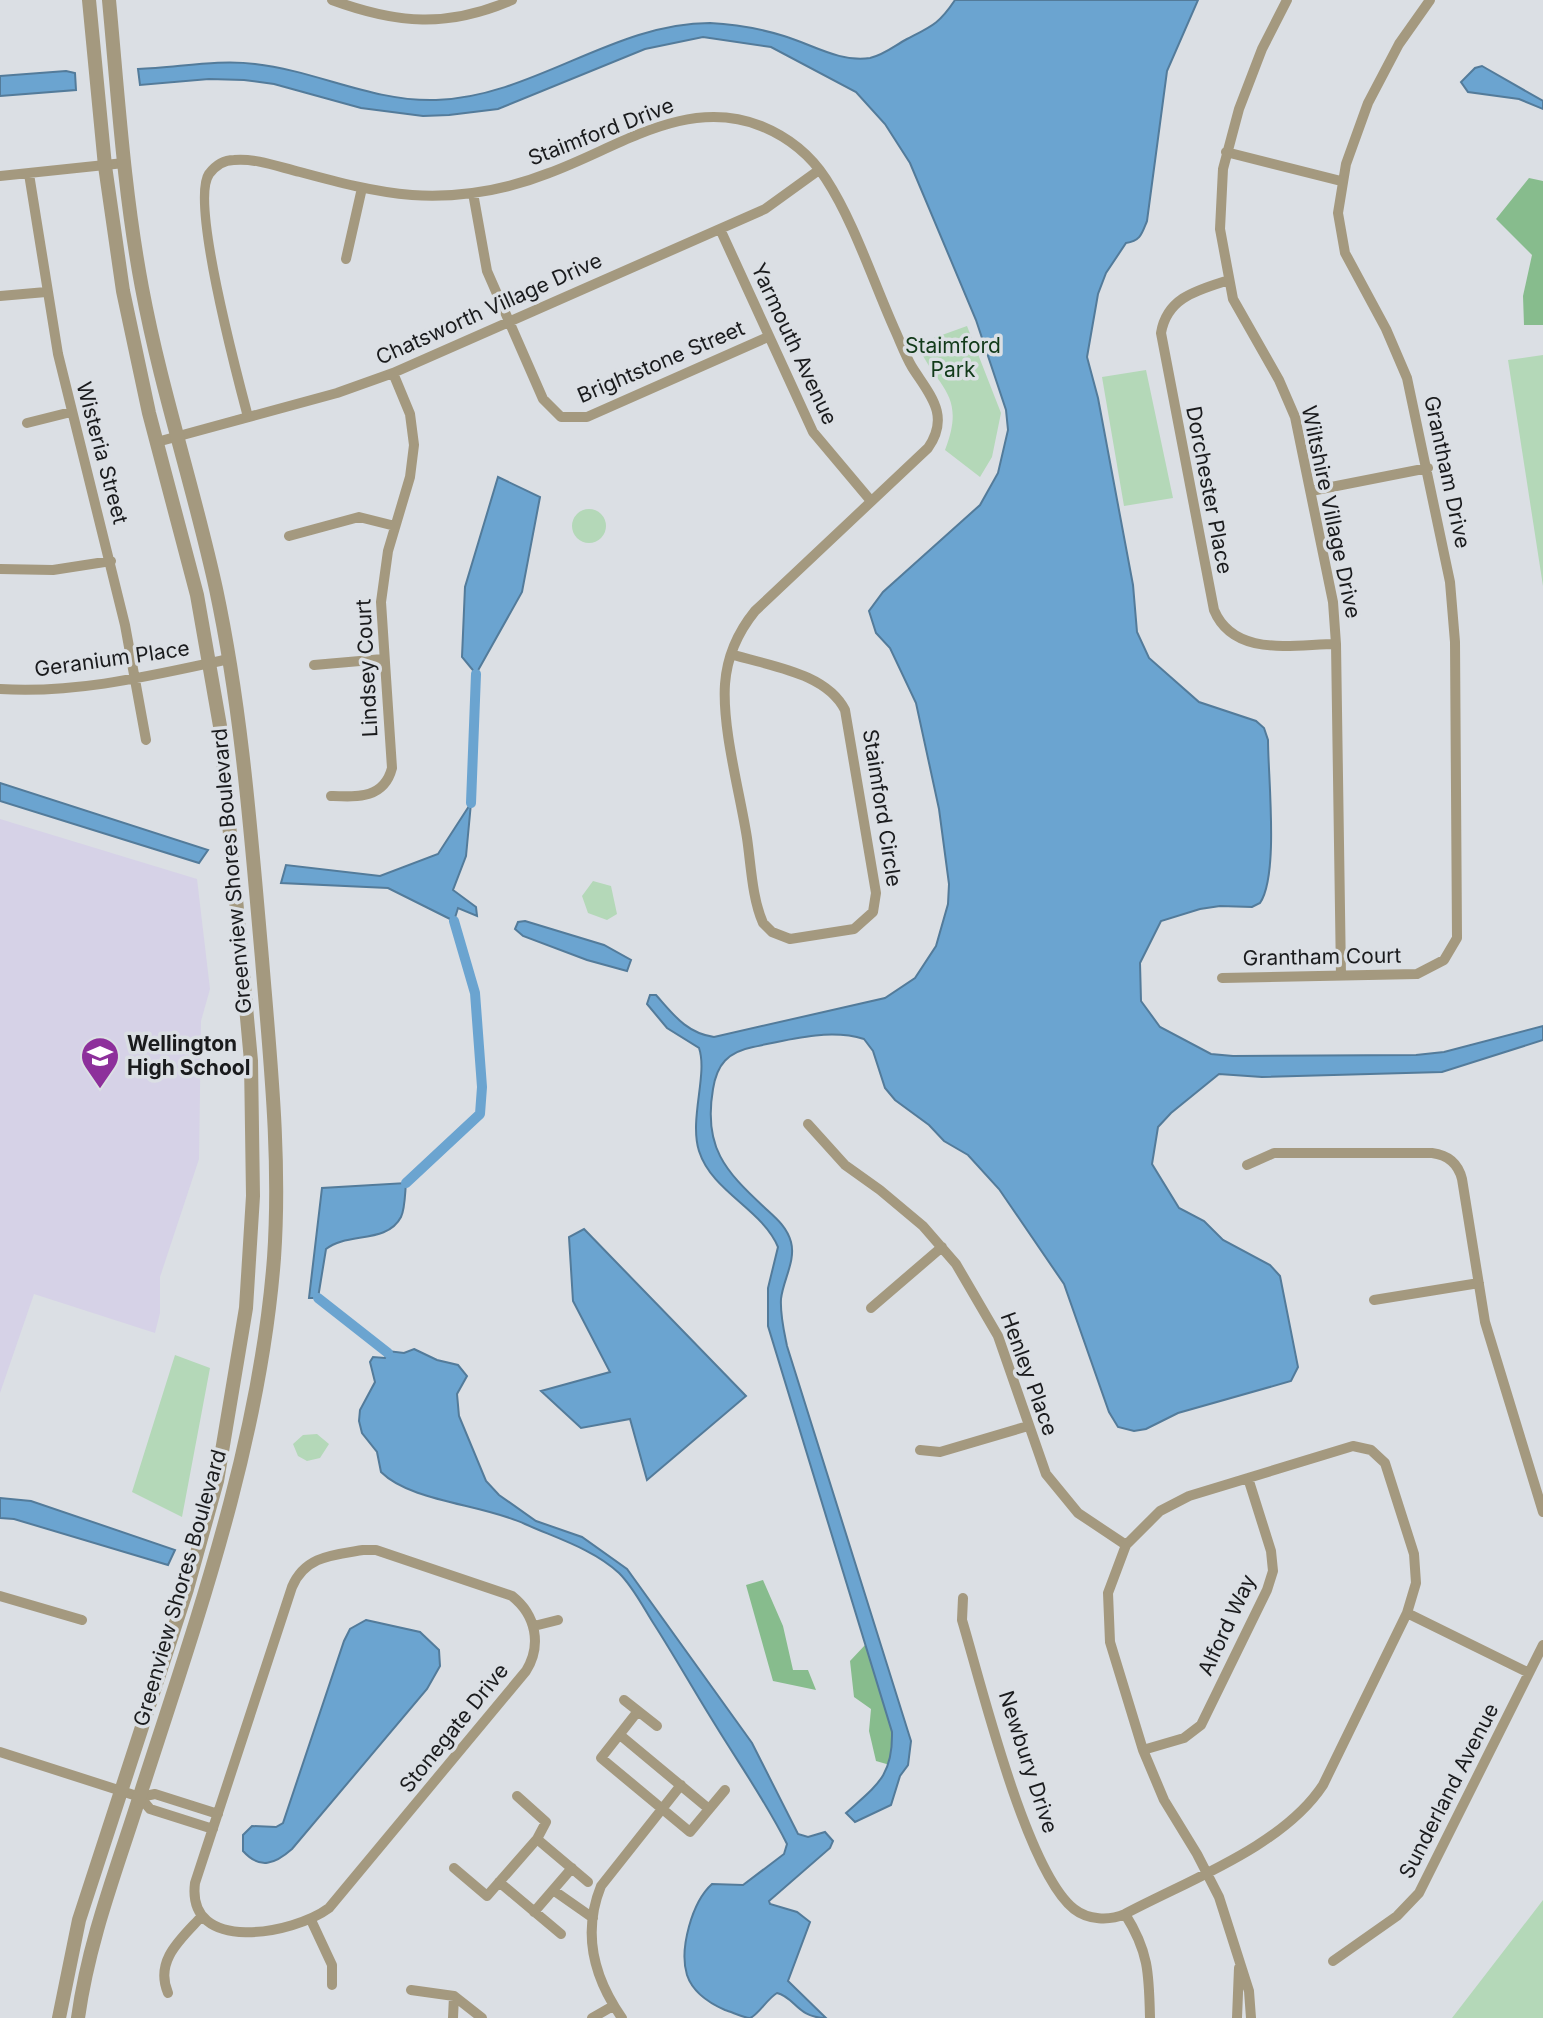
<svg xmlns="http://www.w3.org/2000/svg" width="1543" height="2018" viewBox="0 0 1543 2018" font-family="Inter,sans-serif">
  <style>
    .education { fill: #d6d2e7 }
    .green { fill: #b4d8b8 }
    .forest { fill: #87bc8d }
    .water { fill: #6ba4d0; stroke: #537b9a; stroke-width: 2 }
    .lines { fill: none; stroke-linecap: round; stroke-linejoin: round }
    .canal { stroke: #6ba4d0; stroke-width: 10 }
    .minor { stroke: #a4997f; stroke-width: 10 }
    .tertiary { stroke: #a4997f; stroke-width: 14 }
    .labels { text-anchor: middle; stroke-width: 7; stroke-linejoin: round; paint-order: stroke }
    .street-label { font-size: 21px; fill: #1a1b1d; stroke: #dbdfe4 }
    .park-label { font-size: 21px; fill: #123a1a; stroke: #dbdfe4 }
    .poi-label { font-size: 21px; font-weight: bold; fill: #1a1b1d; stroke: #dbdfe4; text-anchor: start }
  </style>
  <rect width="100%" height="100%" fill="#dbdfe4"/>
  <!-- education -->
  <path class="education" d="M0,819L197,879L210,989L201,1021L199,1159L160,1277V1313L155,1333L34,1294L0,1393Z"/>
  <!-- green -->
  <path class="green" d="M967,326L1001,413L992,457L980,477L945,450C967,393 937,389 917,344Z
    M1543,355V586L1508,360Z
    M1146,370L1173,498L1124,506L1102,377Z
    M572 526a17 17 0 1 1 34 0a17 17 0 1 1-34 0Z
    M593,881L611,886L617,914L607,920L588,913L582,896Z
    M175,1355L210,1368L182,1517L132,1492Z
    M317,1434L329,1444L320,1458L307,1461L298,1456L293,1444L303,1435Z
    M1543,1900V2018H1452Z"/>
  <!-- forest -->
  <path class="forest" d="M1529,178L1543,181V325H1524L1523,296L1532,255L1496,219Z
    M763,1580L783,1626L793,1670H808L816,1690L773,1681L746,1585Z
    M866,1644L892,1732L890,1765L876,1761L869,1731L871,1709L854,1697L850,1661Z"/>
  <!-- water -->
  <path class="water" d="M955,0H1198L1167,71L1147,221C1142,233 1141,241 1126,243L1106,273L1098,294L1087,357L1098,398L1133,585L1137,632L1149,658L1199,702L1256,721L1264,728L1268,740C1268,777 1279,875 1260,903L1252,907L1220,906L1200,909L1161,921L1140,963L1141,1001L1160,1027L1211,1054L1233,1056L1416,1055L1444,1052L1543,1026V1040L1442,1072L1262,1077L1219,1074L1171,1113L1158,1127L1152,1164L1179,1208L1204,1221L1223,1240L1270,1265L1280,1276L1298,1367L1291,1381L1178,1413L1146,1429L1134,1431L1118,1427L1109,1412L1064,1284L999,1189L968,1155L944,1141L929,1125L895,1100L885,1088L873,1051L864,1039C829,1028 787,1040 753,1047C728,1052 717,1064 713,1089C703,1147 725,1171 765,1208C776,1218 787,1227 791,1242C796,1261 783,1280 781,1299C780,1315 784,1331 787,1346L911,1741L908,1765L900,1776L891,1805L855,1822L846,1813C877,1785 893,1776 892,1732L768,1326V1288L778,1247C762,1209 712,1192 699,1151C689,1119 708,1074 699,1048L667,1028L647,1004L650,995H656C673,1014 686,1033 714,1037L885,998L915,978L936,946L948,904L949,884L939,809L916,703L890,648L876,633L869,611L883,592L980,505L998,473L1008,430L1006,410L976,320L910,163L885,124L856,92L771,47L703,37L645,49L498,109L449,115L423,116L361,108L274,84L244,80L209,79L140,85L138,69C176,68 217,59 255,64C317,71 373,102 436,100C533,97 613,23 710,23C734,24 761,29 784,36C811,44 841,63 870,58C884,55 894,46 907,39C932,26 939,24 955,0Z
    M1482,66L1543,101V109L1519,99L1468,92L1461,82L1475,68Z
    M66,71L75,73L76,90L0,96V76Z
    M498,477L540,497L522,592L476,674L462,657L465,587Z
    M0,783L208,850L199,863L0,801Z
    M471,803L466,856L453,890L476,907L477,916L458,908L454,921L388,888L281,883L286,865L380,876L438,854Z
    M525,921L604,945L631,960L627,971L587,960L523,936L515,929L518,922Z
    M406,1183C405,1193 405,1209 401,1217C387,1244 347,1232 326,1249L318,1298H309L322,1188Z
    M584,1229L746,1396L647,1480L630,1419L581,1428L541,1391L610,1372L573,1301L569,1237Z
    M414,1349L437,1360L458,1365L467,1376L457,1394L459,1416L486,1481L499,1495L536,1521L582,1537L627,1569L752,1743L798,1834L808,1837L825,1832L833,1841L830,1848L769,1901L770,1904L797,1912L810,1922L788,1981L826,2018C797,2018 795,1997 777,1993C768,1998 757,2016 750,2018C744,2018 732,2012 725,2010C709,2003 693,1993 687,1975C679,1949 692,1902 712,1884L743,1885L784,1854L787,1844C766,1802 740,1765 716,1726C694,1691 674,1655 652,1621C642,1605 633,1587 619,1573C593,1549 556,1538 525,1524C483,1504 411,1502 381,1472L377,1452L362,1433L359,1421L360,1410L375,1382L370,1362L373,1357L385,1358L388,1351L404,1353Z
    M0,1498L31,1501L175,1550L168,1565L14,1519L0,1518Z
    M366,1620L420,1632L439,1650L440,1666L427,1689L292,1849C275,1864 260,1870 243,1851V1835L252,1826L276,1827L283,1823L344,1641L350,1629Z"/>
  <g class="lines">
    <!-- canal -->
    <path class="canal" d="M471,803L476,674
      M406,1183L480,1114L482,1087L475,993L454,921
      M318,1298L388,1353"/>
    <!-- minor -->
    <path class="minor" d="M332,0C397,24 448,28 512,0
      M1287,0L1262,49L1239,109L1223,169L1220,229L1233,299L1279,380L1295,417L1333,602L1336,644L1341,976
      M1226,152L1341,181
      M29,174L58,354L125,625L146,740
      M0,176L124,163
      M473,193L487,271L543,399L561,417H587L768,337
      M720,229L813,432L871,501
      M346,259L362,188
      M1229,280C1198,290 1167,297 1161,333L1214,610C1234,658 1294,644 1336,644
      M0,296L46,292
      M248,417C238,379 190,201 209,174C215,166 224,160 234,160C256,158 279,167 300,172C337,182 374,192 412,195C459,198 506,190 549,173C618,148 686,96 761,126C788,137 811,156 826,179C854,222 873,281 894,328C900,341 905,355 912,367C929,394 951,415 928,448L755,611C738,632 727,657 725,684C722,729 740,793 747,838C751,865 752,898 763,923L772,932L790,939L854,929L873,912L876,893L845,710C826,672 768,666 731,654
      M27,423L71,412
      M157,442L337,393L393,373L765,209L819,170
      M1311,491L1428,468
      M289,536L359,517L395,526
      M0,569L53,570L111,561
      M314,665L383,659
      M0,689C77,694 154,675 229,659
      M331,796C357,797 384,799 392,768L381,602L388,551L410,477L414,445L410,414L393,373
      M1222,978L1417,974L1444,960L1457,938L1455,642L1450,582L1407,378L1386,329L1345,253L1338,213L1346,164L1368,103L1399,44L1430,0
      M808,1124L845,1165L880,1190L923,1226L956,1264L998,1336L1046,1474L1078,1513L1126,1545
      M1247,1165L1274,1153H1432C1448,1155 1458,1163 1462,1179L1485,1322L1543,1512
      M1374,1300L1479,1283
      M871,1308L942,1247
      M920,1450L940,1452L1028,1426
      M363,1550H376L512,1596C536,1615 542,1645 526,1671L329,1908C294,1934 186,1955 195,1883L292,1587C305,1556 333,1555 363,1550Z
      M0,1596L82,1620
      M963,1598L962,1620C981,1683 1026,1871 1074,1909C1088,1920 1109,1921 1125,1914C1189,1880 1283,1846 1323,1785L1407,1613L1416,1583L1414,1554L1385,1463L1371,1450L1353,1446L1189,1496L1160,1511L1126,1545L1108,1593L1110,1642L1143,1750L1164,1800L1197,1854L1219,1897L1249,1991L1251,2018
      M1407,1613L1529,1673
      M534,1626L558,1620
      M624,1700L657,1726
      M638,1711L601,1758L690,1832L725,1790
      M620,1735L709,1809
      M1143,1750L1184,1738L1201,1725L1267,1590L1273,1571L1271,1551L1248,1478
      M0,1752L140,1797L155,1794L218,1814
      M140,1797L150,1809L213,1829
      M537,1839L588,1882
      M454,1868L487,1896L537,1839L546,1822L517,1796
      M499,1882L561,1934
      M553,1890L593,1918
      M534,1912L572,1868
      M1125,1914C1149,1952 1149,1974 1150,2018
      M311,1920L332,1965V1985
      M1333,1961L1397,1916L1419,1893L1543,1645
      M411,1990L454,1996L482,2018
      M168,1993C154,1960 182,1938 202,1916
      M453,2018L454,1996
      M592,2018L613,2006
      M622,2018C594,1978 582,1933 601,1886L681,1785
      M1237,2018L1239,1968"/>
    <!-- tertiary -->
    <path class="tertiary" d="M59,2018L79,1920L187,1589L217,1481L246,1308L253,1196L251,1061L220,726L197,595L149,413L123,291L105,166L89,0
      M78,2018C89,1938 118,1866 142,1789C198,1616 260,1441 274,1258C281,1158 270,1058 262,959C251,835 242,711 216,589C194,488 161,390 142,288C124,193 118,96 109,0"/>
  </g>
  <!-- icons -->
  <defs>
    <symbol id="school-pin" viewBox="-11 -11 22 30"><path d="M0 17L-7.5 6A9.5 9.5 0 1 1 7.5 6Z" fill="#8d309b" stroke="#dbdfe4"/><path d="M0-5L7-2L0 1L-7-2ZM-4 1L0 2.5L4 1V4Q0 6-4 4Z" fill="#fff"/></symbol>
  </defs>
  <g fill-rule="evenodd">
    <use href="#school-pin" x="78" y="1034" width="44" height="60"/>
  </g>
  <g class="labels">
    <!-- street labels -->
    <g class="street-label">
      <text transform="translate(601 132) rotate(-21)" y="7">Staimford Drive</text>
      <text transform="translate(489 309) rotate(-24)" y="7">Chatsworth Village Drive</text>
      <text transform="translate(794 344) rotate(65)" y="7">Yarmouth Avenue</text>
      <text transform="translate(661 362) rotate(-23)" y="7">Brightstone Street</text>
      <text transform="translate(102 453) rotate(75)" y="7">Wisteria Street</text>
      <text transform="translate(1447 472) rotate(78)" y="7">Grantham Drive</text>
      <text transform="translate(1209 490) rotate(79)" y="7">Dorchester Place</text>
      <text transform="translate(1331 512) rotate(78)" y="7">Wiltshire Village Drive</text>
      <text transform="translate(112 659) rotate(-8)" y="7">Geranium Place</text>
      <text transform="translate(367 668) rotate(-93)" y="7">Lindsey Court</text>
      <text transform="translate(882 808) rotate(81)" y="7">Staimford Circle</text>
      <text transform="translate(232 871) rotate(-95)" y="7">Greenview Shores Boulevard</text>
      <text transform="translate(1322 957) rotate(-1)" y="7">Grantham Court</text>
      <text transform="translate(1029 1374) rotate(70)" y="7">Henley Place</text>
      <text transform="translate(180 1588) rotate(-74)" y="7">Greenview Shores Boulevard</text>
      <text transform="translate(1227 1625) rotate(-65)" y="7">Alford Way</text>
      <text transform="translate(454 1728) rotate(-51)" y="7">Stonegate Drive</text>
      <text transform="translate(1028 1762) rotate(72)" y="7">Newbury Drive</text>
      <text transform="translate(1449 1791) rotate(-63)" y="7">Sunderland Avenue</text>
    </g>
    <!-- park labels -->
    <g class="park-label">
      <text x="953" y="353">Staimford<tspan x="953" dy="24">Park</tspan></text>
    </g>
    <!-- poi labels -->
    <g class="poi-label">
      <text x="127" y="1051">Wellington<tspan x="127" dy="24">High School</tspan></text>
    </g>
  </g>
</svg>
